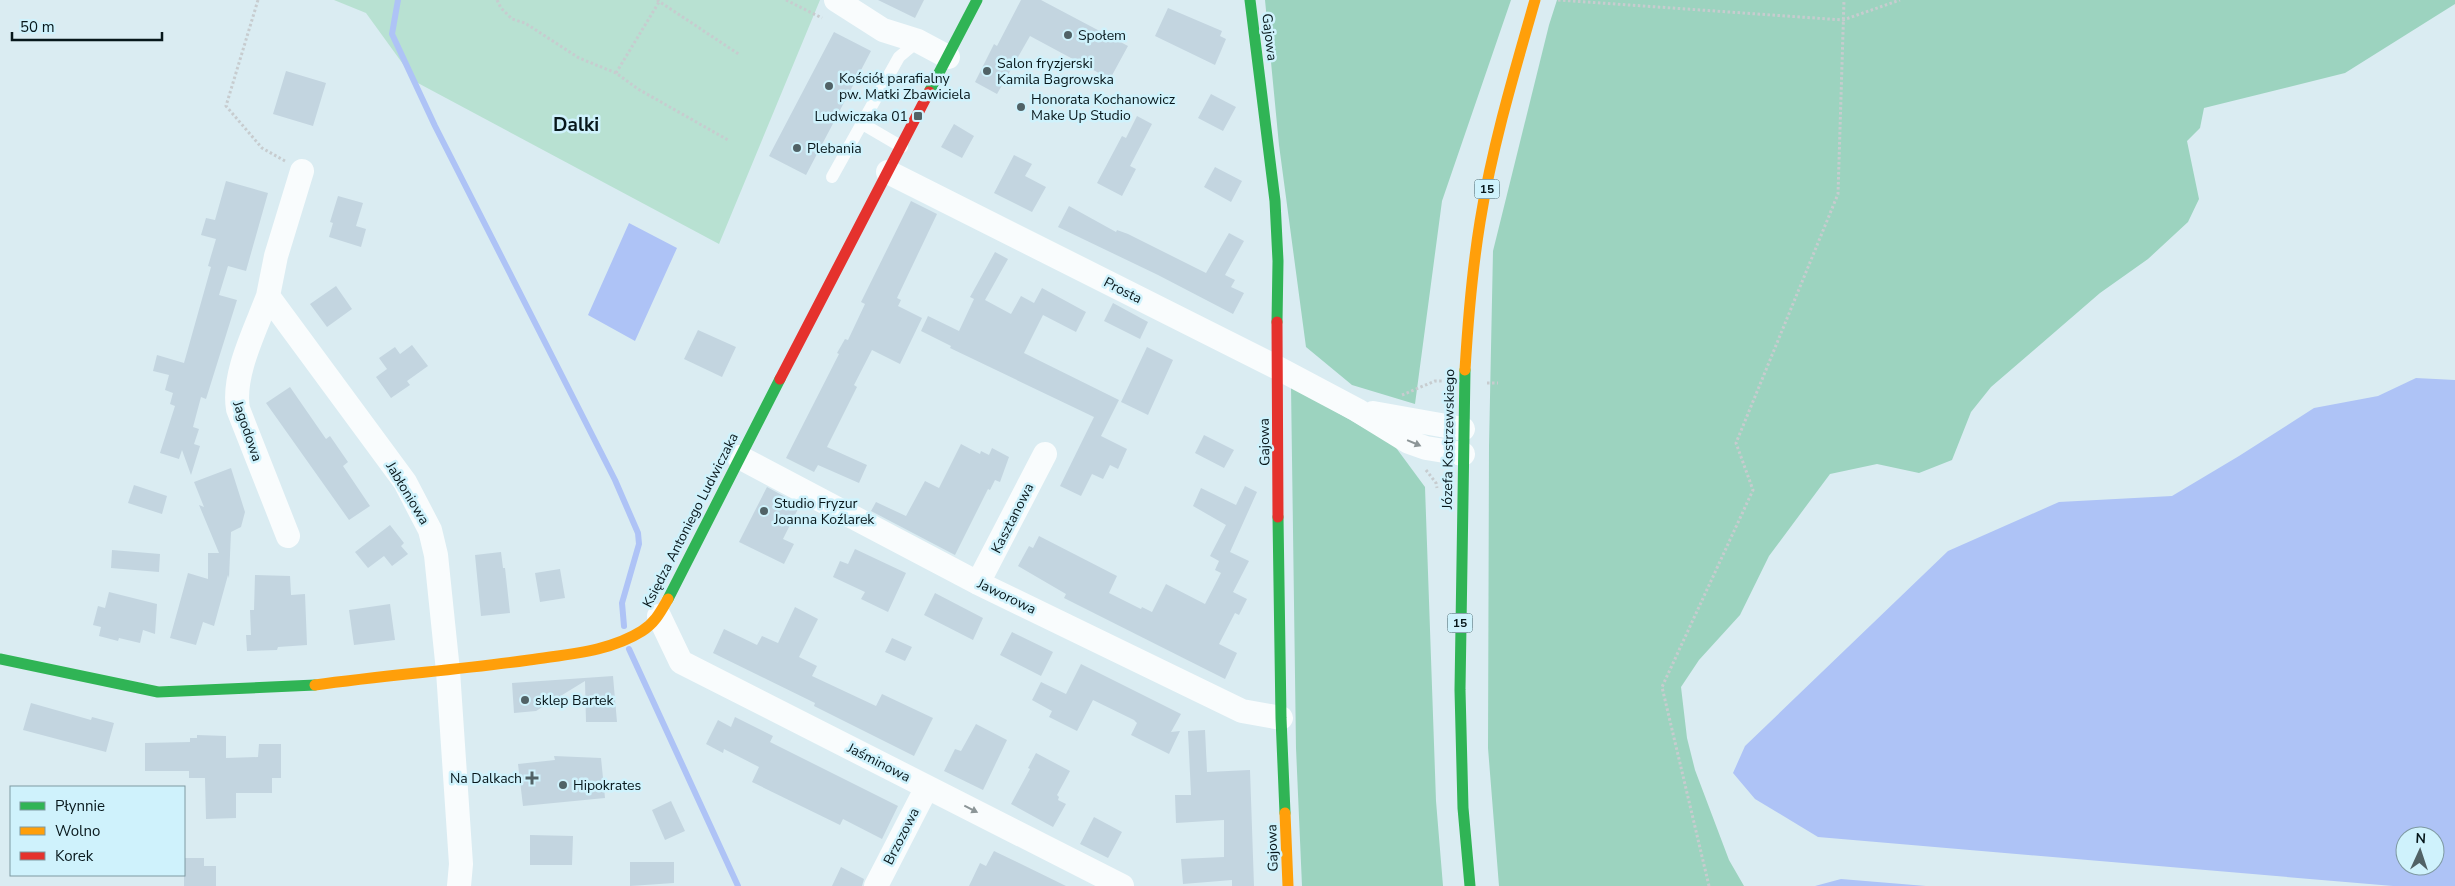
<svg xmlns="http://www.w3.org/2000/svg" width="2455" height="886" viewBox="0 0 2455 886" font-family="'Nunito Sans',sans-serif">
  <style>
    .green { fill: #b8e1d2 }
    .forest { fill: #9cd3bf }
    .water { fill: #aec3f6; fill-rule: evenodd }
    .lines { fill: none; stroke-linecap: round; stroke-linejoin: round }
    .stream { stroke: #aec3f6; stroke-width: 6 }
    .building { fill: #c3d5e0 }
    .path { stroke: #c7cccf; stroke-width: 3; stroke-dasharray: 2.5 2.5; stroke-linecap: butt }
    .lane { stroke: #f9fcfd; stroke-width: 12 }
    .street { stroke: #f9fcfd; stroke-width: 24 }
    .fast { stroke: #30b455; stroke-width: 11 }
    .slow { stroke: #ff9f0a; stroke-width: 11 }
    .jam { stroke: #e5322d; stroke-width: 11 }
    .oneway { fill: #8c9597 }
    .poi-dot { fill: #516266; stroke: #cff2fc; stroke-width: 2 }
    .labels { text-anchor: middle; stroke-width: 5; stroke-linejoin: round; paint-order: stroke }
    .shield { fill: #cff2fc; stroke: #43595e; stroke-width: 1 }
    .shield-label { font-size: 12px; font-weight: bold; fill: #07171b }
    .poi-label { font-size: 14px; fill: #07171b; stroke: #cff2fc; text-anchor: start }
    .street-label { font-size: 14px; fill: #07171b; stroke: #cff2fc }
    .district-label { font-size: 19px; font-weight: bold; fill: #07171b; stroke: #cff2fc }
  </style>
  <rect width="100%" height="100%" fill="#daecf2"/>
  <!-- green -->
  <path class="green" d="M334,0H820L719,244L416,82L366,13Z"/>
  <!-- forest -->
  <path class="forest" d="M1265,0H1511L1442,201L1415,404L1352,385L1306,347L1279,145Z
    M1557,0H2455V4L2345,73L2204,108L2200,128L2187,141L2199,199L2188,222L2148,259L2100,293L1991,387L1971,412L1952,460L1919,473L1877,464L1830,474L1769,556L1740,615L1699,660L1681,687L1687,738L1695,770L1729,860L1744,886H1499L1488,748L1489,446L1493,251L1549,25Z
    M1291,386L1394,445L1425,487L1436,801L1443,886H1302L1296,748Z"/>
  <!-- water -->
  <path class="water" d="M629,223L677,248L635,341L588,315Z
    M2416,378L2455,380V886H2393L1818,837L1755,799L1733,773L1745,746L1948,551L2059,502L2172,496L2239,456L2314,408L2378,396ZM2405,836H2435V866H2405Z
    M1841,879L1926,886H1815Z"/>
  <g class="lines">
    <!-- stream -->
    <path class="stream" d="M398,0L392,34L435,126L615,480L638,533L639,544L622,603L624,626
      M629,649L738,886"/>
  </g>
  <!-- building -->
  <path class="building" d="M878,0H924L915,18Z
    M1021,0H1041L1128,46L1110,79L1030,36L997,94L975,82L994,44L997,46Z
    M1168,8L1222,31L1220,36L1226,39L1215,65L1155,36Z
    M834,32L871,51L806,175L769,156Z
    M286,71L326,83L313,126L273,114Z
    M1211,94L1236,107L1223,131L1198,118Z
    M1137,116L1152,124L1130,166L1136,169L1122,196L1097,183L1122,136L1126,138Z
    M954,124L974,136L962,158L941,147Z
    M1014,155L1032,164L1025,176L1046,187L1032,212L994,193Z
    M1215,167L1242,181L1231,202L1204,187Z
    M226,181L268,193L246,271L228,266L219,295L237,300L206,399L201,397L193,427L199,429L194,444L200,446L191,475L182,450L179,459L160,453L175,406L170,404L173,393L165,390L169,375L153,371L157,355L184,363L211,267L208,266L216,239L201,235L206,218L215,220Z
    M338,196L363,203L356,226L366,229L361,247L329,237L333,223L330,222Z
    M911,201L937,214L897,298L901,300L898,306L922,318L900,364L872,350L854,385L857,387L827,447L867,465L859,483L818,465L814,472L786,458L839,354L837,353L845,339L848,340L865,304L861,302Z
    M1069,206L1116,232L1117,230L1128,234L1206,273L1229,233L1244,241L1225,275L1235,280L1231,287L1244,293L1233,314L1158,275L1058,227Z
    M995,252L1008,259L985,300L1011,314L1021,296L1034,303L1042,288L1086,312L1076,332L1043,315L1024,353L1119,400L1101,436L1127,449L1118,469L1110,465L1103,479L1092,474L1081,496L1060,486L1094,417L950,348L951,346L921,331L928,316L959,331L974,299L970,297Z
    M336,286L352,309L327,327L310,304Z
    M1113,303L1148,322L1140,339L1104,321Z
    M698,330L736,347L722,377L684,359Z
    M412,345L428,366L407,381L410,385L391,398L376,377L387,369L379,358L395,347L400,354Z
    M1147,347L1173,360L1148,415L1121,402Z
    M290,387L326,439L330,436L348,462L343,466L370,506L349,520L266,403Z
    M1204,435L1234,450L1224,468L1195,453Z
    M961,444L980,454L981,451L989,455L992,448L1009,457L1000,482L995,480L990,490L988,489L955,555L871,511L876,502L906,516L925,481L939,488Z
    M231,468L245,512L241,527L231,532L229,578L228,575L214,626L203,622L196,645L170,638L188,573L208,579V553H219L199,505L204,507L194,482Z
    M134,485L167,496L162,514L128,503Z
    M1245,486L1257,492L1230,552L1249,561L1233,592L1247,599L1239,615L1235,613L1219,644L1237,653L1225,679L1064,598L1066,594L1018,566L1029,546L1033,548L1039,536L1117,576L1109,593L1141,609L1142,607L1152,612L1166,584L1205,604L1221,573L1215,570L1219,561L1210,556L1226,525L1193,506L1201,488L1236,505Z
    M767,487L800,505L783,539L794,544L784,564L739,542Z
    M390,525L404,543L401,546L408,554L392,566L384,556L368,568L355,552Z
    M855,549L906,573L888,612L861,599L865,592L833,577L840,561L848,564Z
    M112,550L160,554L159,572L111,568Z
    M501,552L503,568H505L510,613L481,616L475,555Z
    M560,569L565,598L540,602L535,573Z
    M255,575L290,576L291,595L305,594L307,645L278,647L277,650L247,651L246,635H251L250,610H254Z
    M109,592L157,604L155,634L143,630L140,643L119,638L118,641L99,636L101,627L93,625L98,606L105,608Z
    M935,593L983,618L973,640L924,615Z
    M390,604L395,640L354,645L349,610Z
    M795,607L818,619L799,657L817,666L812,676L876,706L882,694L933,718L914,756L814,706L815,703L713,653L724,629L757,645L762,636L778,643Z
    M1012,632L1053,652L1041,676L1000,655Z
    M892,638L912,647L905,661L885,652Z
    M1081,664L1181,714L1171,732L1180,731L1169,754L1131,735L1137,723L1134,720L1093,700L1077,731L1049,717L1052,711L1032,700L1041,682L1066,694Z
    M613,676L617,722H586L585,681L536,711L514,713L512,683Z
    M31,703L91,720L92,717L114,723L106,752L23,730Z
    M735,717L773,736L770,742L898,806L882,839L843,819L840,825L752,782L759,767L724,749L723,753L706,744L718,720L731,727Z
    M976,724L1007,740L983,790L944,771L955,749L961,751Z
    M1205,730L1207,772L1250,770L1254,886H1232V880L1183,884L1181,859L1224,857V820L1176,823L1175,795H1191L1188,731Z
    M197,735L226,736V758L258,757L259,744H281V778H272V793H236V818L206,819L205,778H189V771H145V743L190,742V738H197Z
    M1036,753L1070,771L1057,795L1059,797L1058,800L1066,804L1053,827L1011,804L1030,769L1028,768Z
    M554,756L601,758L605,798L523,806L518,764L555,760Z
    M671,801L685,831L665,840L652,810Z
    M1094,817L1122,832L1108,858L1080,844Z
    M530,835L573,836L572,865H530Z
    M994,851L1019,863L1066,886H969L980,863L986,866Z
    M184,858H204V866H216V886H184Z
    M630,862H674V883L630,886Z
    M841,867L864,879L862,886H832Z"/>
  <g class="lines">
    <!-- path -->
    <path class="path" d="M258,0L226,106L262,148L285,161
      M497,0L501,8L512,19L525,23L579,58L616,73L638,89L728,140
      M657,0L740,55
      M786,0L822,18
      M1558,0L1843,20L1900,0
      M616,73L659,2
      M1487,383H1498
      M1402,395L1435,381H1443
      M1426,470L1436,483L1437,488
      M1709,886L1662,687L1753,490L1736,443L1838,194L1844,0"/>
    <!-- lane -->
    <path class="lane" d="M861,123L902,147
      M832,177L899,57L918,41"/>
    <!-- street -->
    <path class="street" d="M836,0L883,30L918,41L948,57
      M302,171L276,256L268,296L405,482L430,530L436,555L448,671L461,864L459,886
      M888,172L1276,367L1357,410L1409,442L1426,448L1463,454
      M268,296C256,329 232,374 238,409L288,536
      M1373,413L1463,429
      M739,457L978,583L1242,711L1281,718
      M978,583L1045,454
      M659,616L681,662L1122,886
      M876,886L927,787"/>
    <!-- fast -->
    <path class="fast" d="M1250,0L1275,201L1278,261L1277,322
      M929,92L977,0
      M1465,370L1460,690L1463,808L1470,886
      M1278,517L1281,718L1285,813
      M668,599L780,379
      M0,659L158,692L315,685"/>
    <!-- slow -->
    <path class="slow" d="M1465,370C1468,320 1472,271 1480,222C1492,147 1514,73 1535,0
      M315,685C386,675 458,670 529,660C567,654 609,652 642,631C655,623 661,611 668,599
      M1285,813L1288,886"/>
    <!-- jam -->
    <path class="jam" d="M1277,322L1278,517
      M780,379L929,92"/>
  </g>
  <!-- one-way arrows -->
  <defs><path id="oneway-solid" d="M-6-.8H1V-3.2L6.5 0L1 3.2V.8H-6Z" transform="scale(1.25)"/></defs>
  <g class="oneway">
    <use href="#oneway-solid" transform="translate(1414 443) rotate(23)"/>
    <use href="#oneway-solid" transform="translate(971 809) rotate(27)"/>
  </g>
  <!-- markers -->
  <g class="poi-dot">
    <circle cx="1068" cy="35" r="5"/>
    <circle cx="987" cy="71" r="5"/>
    <circle cx="829" cy="86" r="5"/>
    <circle cx="1021" cy="107" r="5"/>
    <rect x="913" y="111" width="10" height="10" rx="2.5"/>
    <circle cx="797" cy="148" r="5"/>
    <circle cx="764" cy="511" r="5"/>
    <circle cx="525" cy="700" r="5"/>
    <path d="M529.5 770.5h5v5h5v5h-5v5h-5v-5h-5v-5h5z"/>
    <circle cx="563" cy="785" r="5"/>
  </g>
  <g class="labels">
    <!-- shield labels -->
    <g class="shield">
      <rect x="1474.5" y="179.5" width="25" height="19" rx="4"/>
      <rect x="1447.5" y="613.5" width="25" height="19" rx="4"/>
    </g>
    <g class="shield-label">
      <text x="1487" y="193">15</text>
      <text x="1460" y="627">15</text>
    </g>
    <!-- poi labels -->
    <g class="poi-label">
      <text x="1078" y="40">Społem</text>
      <text x="997" y="68">Salon fryzjerski<tspan x="997" dy="16">Kamila Bagrowska</tspan></text>
      <text x="839" y="83">Kościół parafialny<tspan x="839" dy="16">pw. Matki Zbawiciela</tspan></text>
      <text x="1031" y="104">Honorata Kochanowicz<tspan x="1031" dy="16">Make Up Studio</tspan></text>
      <text x="908" y="121" text-anchor="end">Ludwiczaka 01</text>
      <text x="807" y="153">Plebania</text>
      <text x="774" y="508">Studio Fryzur<tspan x="774" dy="16">Joanna Koźlarek</tspan></text>
      <text x="535" y="705">sklep Bartek</text>
      <text x="522" y="783" text-anchor="end">Na Dalkach</text>
      <text x="573" y="790">Hipokrates</text>
    </g>
    <!-- street labels -->
    <g class="street-label">
      <text transform="translate(1270 37) rotate(83)" y="5">Gajowa</text>
      <text transform="translate(1123 290) rotate(27)" y="5">Prosta</text>
      <text transform="translate(248 431) rotate(71)" y="5">Jagodowa</text>
      <text transform="translate(1448 439) rotate(-89)" y="5">Józefa Kostrzewskiego</text>
      <text transform="translate(1264 442) rotate(-91)" y="5">Gajowa</text>
      <text transform="translate(408 493) rotate(59)" y="5">Jabłoniowa</text>
      <text transform="translate(1012 518) rotate(-63)" y="5">Kasztanowa</text>
      <text transform="translate(690 520) rotate(-63)" y="5">Księdza Antoniego Ludwiczaka</text>
      <text transform="translate(1007 596) rotate(26)" y="5">Jaworowa</text>
      <text transform="translate(879 762) rotate(27)" y="5">Jaśminowa</text>
      <text transform="translate(901 836) rotate(-63)" y="5">Brzozowa</text>
      <text transform="translate(1272 848) rotate(-92)" y="5">Gajowa</text>
    </g>
    <!-- district labels -->
    <g class="district-label">
      <text x="576" y="131">Dalki</text>
    </g>
  </g>
  <!-- legend -->
  <rect x="10" y="786" width="175" height="90" fill="#cff2fc" stroke="#7f9aa2"/>
  <rect x="20" y="802" width="25" height="8" fill="#30b455" stroke="#7f9aa2"/>
  <text x="55" y="811" font-size="15" fill="#07171b">Płynnie</text>
  <rect x="20" y="827" width="25" height="8" fill="#ff9f0a" stroke="#7f9aa2"/>
  <text x="55" y="836" font-size="15" fill="#07171b">Wolno</text>
  <rect x="20" y="852" width="25" height="8" fill="#e5322d" stroke="#7f9aa2"/>
  <text x="55" y="861" font-size="15" fill="#07171b">Korek</text>
  <!-- north arrow -->
  <g transform="translate(2420 851) rotate(3)"><circle r="24" fill="#cff2fc" stroke="#7f9aa2"/>
  <path d="M0-4L9 19L0 12L-9 19Z" fill="#516266"/>
  <text y="-8" font-size="14" font-weight="bold" text-anchor="middle" fill="#07171b">N</text>
  </g>
  <!-- scale -->
  <path d="M12 32v8h150v-8" fill="none" stroke="#07171b" stroke-width="2.5"/>
  <text x="20" y="32" font-size="15" fill="#07171b" stroke="#cff2fc" stroke-width="4" paint-order="stroke">50 m</text>
</svg>
